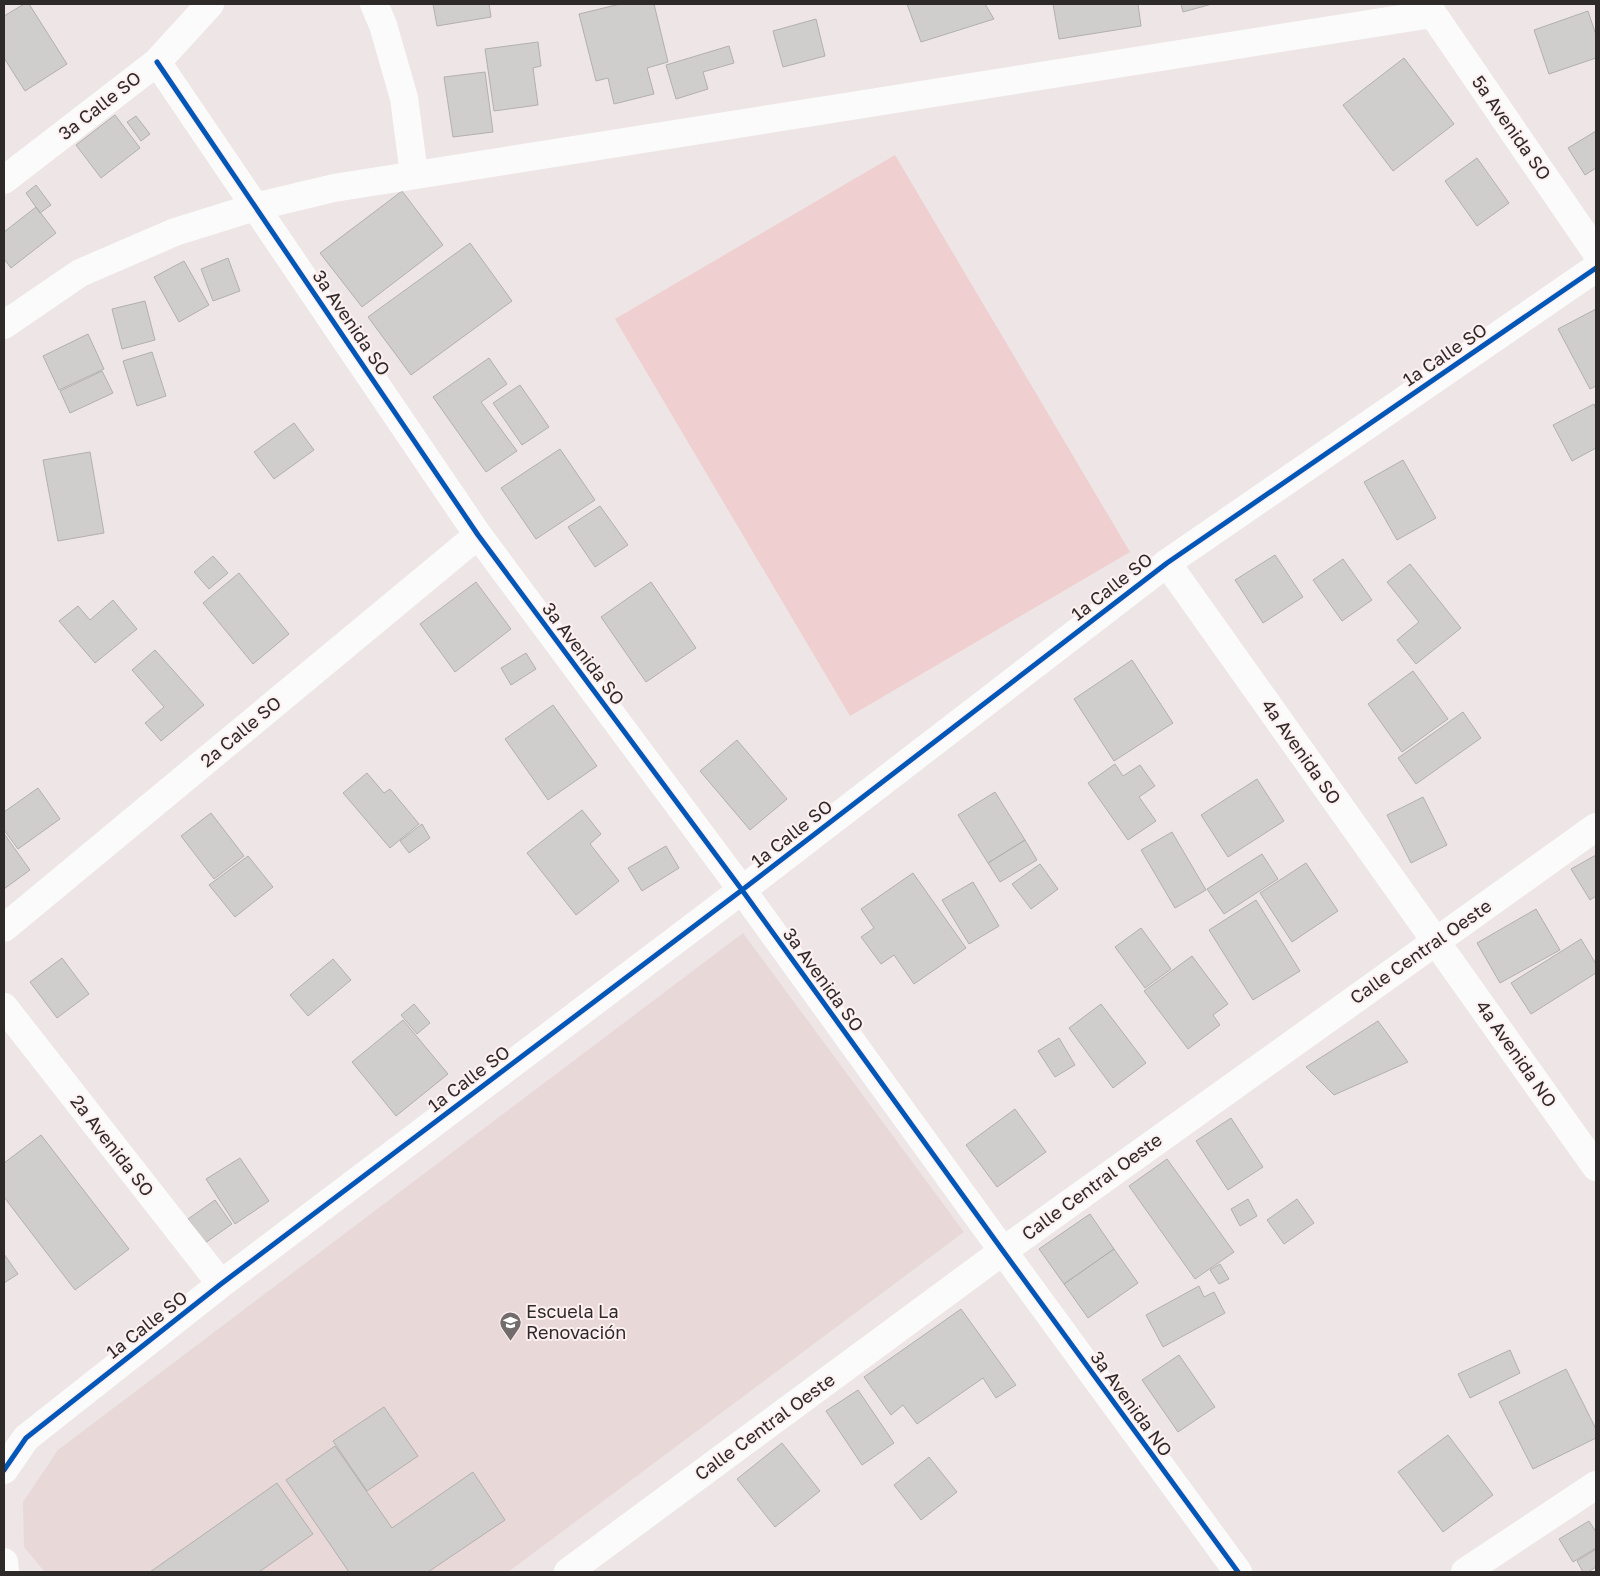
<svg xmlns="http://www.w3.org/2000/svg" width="1600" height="1576" viewBox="0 0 1600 1576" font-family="'Golos Text',sans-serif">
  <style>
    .built { fill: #e8d8d8 }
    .green { fill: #efcfcf }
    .building { fill: #d0cecd; stroke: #b2b0ae }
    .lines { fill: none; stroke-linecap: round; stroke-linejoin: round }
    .street { stroke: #fcfbfb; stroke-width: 28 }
    .cycleway-casing { stroke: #fef0f0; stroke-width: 8 }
    .cycleway { stroke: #0057b8; stroke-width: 5 }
    .labels { text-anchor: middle; stroke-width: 4; stroke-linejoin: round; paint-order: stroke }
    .street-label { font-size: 18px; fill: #2f2a2a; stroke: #fef0f0 }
    .poi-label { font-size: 18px; fill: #2f2a2a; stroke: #fef0f0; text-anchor: start }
  </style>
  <rect width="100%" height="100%" fill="#eee6e6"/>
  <!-- built -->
  <path class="built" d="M743,933L964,1232L508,1572H45L24,1547L23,1502L58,1450Z"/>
  <!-- green -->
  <path class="green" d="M895,155L1130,552L850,716L615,319Z"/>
  <!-- building -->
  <path class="building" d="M24,4H29L67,64L25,91L4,58V16Z
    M433,4H489L491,17L437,26Z
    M620,4H654L668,62L647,68L654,94L614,104L608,78L596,81L579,14Z
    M907,4H985L994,19L921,42Z
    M1053,4H1138L1141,26L1059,39Z
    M1181,4H1212L1183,12Z
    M1588,11L1596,35V58L1549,74L1534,30Z
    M816,19L825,56L783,67L773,31Z
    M538,42L541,66L533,68L538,105L494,111L485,49Z
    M729,46L734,63L703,72L708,89L676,99L666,65Z
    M1404,58L1454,124L1393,171L1343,105Z
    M485,72L493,132L453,137L444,77Z
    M115,115L140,148L101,178L76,145Z
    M136,116L150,134L141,141L127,122Z
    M1596,131V168L1585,175L1568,148Z
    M1477,158L1509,203L1477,226L1445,181Z
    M36,185L51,205L40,213L26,193Z
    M402,191L443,245L362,307L320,253Z
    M36,207L56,233L11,268L4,259V232Z
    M470,243L512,301L411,375L368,317Z
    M228,258L240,291L213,301L201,269Z
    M184,261L209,305L179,322L154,277Z
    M145,301L155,340L122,349L112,309Z
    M1596,309V386L1590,389L1558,329Z
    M88,334L104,369L59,390L43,356Z
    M152,352L166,396L137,406L123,361Z
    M489,358L507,384L481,402L517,451L486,472L433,397Z
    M102,371L113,393L70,413L60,391Z
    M520,385L549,427L522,445L493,403Z
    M1594,404L1596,410V448L1572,461L1553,425Z
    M294,423L314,450L274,479L254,452Z
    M560,449L595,500L536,539L501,488Z
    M90,452L104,533L58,541L43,460Z
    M1403,460L1436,518L1397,540L1364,482Z
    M600,506L628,545L595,567L568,527Z
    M1275,555L1303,597L1263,623L1235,580Z
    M213,556L228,573L209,589L194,572Z
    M1343,559L1372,600L1342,621L1313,580Z
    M1410,564L1461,628L1416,664L1397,640L1419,622L1387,582Z
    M239,573L289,634L253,664L203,603Z
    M476,582L511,629L455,672L420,624Z
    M651,582L696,648L646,682L601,617Z
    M113,600L137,629L95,663L59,621L78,606L90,620Z
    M155,650L204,705L161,741L145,723L164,707L132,670Z
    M526,653L536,669L511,685L501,668Z
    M1132,660L1173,723L1114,761L1074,699Z
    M1413,671L1448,719L1402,752L1368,704Z
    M553,705L597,766L548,800L505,739Z
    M1463,712L1481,738L1416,784L1398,758Z
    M737,740L787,799L750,830L700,771Z
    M1115,764L1123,776L1140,765L1155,786L1139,797L1156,821L1128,840L1088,783Z
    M367,773L384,793L390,789L419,824L390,848L343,793Z
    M1257,779L1284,821L1228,857L1201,815Z
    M38,788L60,819L18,849L4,830V812Z
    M995,792L1025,840L988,863L958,815Z
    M1423,797L1447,845L1411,863L1387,815Z
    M582,810L601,834L590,844L619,881L576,915L527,853Z
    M211,813L244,856L214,879L181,836Z
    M422,824L430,838L409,853L400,841Z
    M1172,832L1206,890L1175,908L1141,850Z
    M5,835L30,870L4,889V836Z
    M1025,840L1037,860L1000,882L988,863Z
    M666,846L679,868L642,891L628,868Z
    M1262,854L1278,879L1224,914L1207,889Z
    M1596,855V896L1590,900L1571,869Z
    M248,856L273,887L235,917L209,885Z
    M1306,863L1338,911L1292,942L1260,893Z
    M1040,864L1058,889L1031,909L1012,884Z
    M913,873L966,948L914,984L894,955L881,964L861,937L874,928L861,909Z
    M973,882L999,926L969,944L942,900Z
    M1256,900L1300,971L1253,1000L1209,930Z
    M1536,909L1560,950L1500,983L1477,943Z
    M1141,928L1171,969L1145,988L1115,947Z
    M1581,939L1596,964V973L1531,1014L1511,983Z
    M1192,956L1228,1004L1213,1015L1220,1025L1188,1049L1144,991Z
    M62,958L89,994L57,1018L30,982Z
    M333,959L351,980L308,1016L290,995Z
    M414,1004L430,1023L417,1034L401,1015Z
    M1101,1004L1146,1063L1113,1088L1069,1028Z
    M403,1020L448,1074L396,1116L352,1062Z
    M1378,1021L1408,1062L1334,1095L1306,1067Z
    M1059,1038L1075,1065L1055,1077L1038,1051Z
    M1015,1109L1046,1152L997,1187L966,1145Z
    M1231,1118L1263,1167L1228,1190L1196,1141Z
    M41,1135L129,1249L75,1290L4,1197V1163Z
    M240,1158L269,1201L235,1224L206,1179Z
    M1167,1159L1234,1252L1195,1279L1129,1186Z
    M1248,1199L1257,1216L1240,1226L1231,1209Z
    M1297,1199L1314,1223L1284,1244L1267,1220Z
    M215,1200L232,1224L205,1243L188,1219Z
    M1090,1214L1114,1249L1064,1284L1039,1249Z
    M1114,1249L1138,1283L1088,1318L1064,1284Z
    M4,1254L18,1274L4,1283Z
    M1220,1264L1229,1279L1219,1284L1210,1270Z
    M1199,1286L1204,1297L1214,1292L1225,1313L1163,1347L1146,1315Z
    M961,1309L1016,1385L996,1398L983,1378L917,1424L903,1405L891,1415L864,1377Z
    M1510,1350L1520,1373L1470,1398L1458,1374Z
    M1179,1355L1215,1407L1178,1432L1142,1380Z
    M1566,1369L1596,1429V1438L1533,1469L1499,1402Z
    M858,1390L894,1443L862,1465L826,1411Z
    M384,1407L418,1456L367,1491L333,1441Z
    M1448,1435L1493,1495L1443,1532L1398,1472Z
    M782,1443L820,1491L775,1527L737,1479Z
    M335,1446L392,1528L473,1472L505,1520L428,1572H349L286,1480Z
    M929,1457L957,1492L921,1520L894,1485Z
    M277,1483L313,1534L259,1572H150Z
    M1589,1521L1596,1532V1548L1573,1562L1559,1539Z
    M1596,1549V1567L1588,1572H1583L1577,1561Z"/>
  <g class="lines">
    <!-- street -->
    <path class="street" d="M374,4L383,25L404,98L414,174
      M1426,4L1596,252
      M157,62L478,535L742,890L1003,1251L1238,1572
      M4,180L157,62L210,4
      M4,325L80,273L175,232L255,207L334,188L1432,14
      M1167,563L1596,1167
      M4,928L478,535
      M4,1007L221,1284
      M4,1470L26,1438L221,1284L742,890L1167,563L1596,268
      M4,1562L5,1572
      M568,1572L1003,1251L1596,827
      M1465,1572L1596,1485"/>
    <defs>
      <path id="cycleway" d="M157,62L478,535L742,890L1003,1251L1238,1572
        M4,1470L26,1438L221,1284L742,890L1167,563L1596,268"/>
    </defs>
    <!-- cycleway casing -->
    <use href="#cycleway" class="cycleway-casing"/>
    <!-- cycleway -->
    <use href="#cycleway" class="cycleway"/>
  </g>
  <!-- icons -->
  <defs>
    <symbol id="school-pin" viewBox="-11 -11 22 30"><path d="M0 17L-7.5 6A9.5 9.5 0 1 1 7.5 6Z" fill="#726c6c" stroke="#fef0f0"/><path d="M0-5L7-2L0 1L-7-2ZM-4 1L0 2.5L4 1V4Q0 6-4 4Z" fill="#fff"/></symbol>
  </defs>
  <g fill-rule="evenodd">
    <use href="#school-pin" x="498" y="1310" width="25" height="34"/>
  </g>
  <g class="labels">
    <!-- street labels -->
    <g class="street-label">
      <text transform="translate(100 106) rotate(-38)" y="6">3a Calle SO</text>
      <text transform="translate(1511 128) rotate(55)" y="6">5a Avenida SO</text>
      <text transform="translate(351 323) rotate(56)" y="6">3a Avenida SO</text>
      <text transform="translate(1445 355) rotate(-34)" y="6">1a Calle SO</text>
      <text transform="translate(1112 587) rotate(-38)" y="6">1a Calle SO</text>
      <text transform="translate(583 654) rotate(53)" y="6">3a Avenida SO</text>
      <text transform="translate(241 732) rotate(-40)" y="6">2a Calle SO</text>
      <text transform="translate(1301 752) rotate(55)" y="6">4a Avenida SO</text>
      <text transform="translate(792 834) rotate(-38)" y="6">1a Calle SO</text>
      <text transform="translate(1421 952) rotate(-35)" y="6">Calle Central Oeste</text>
      <text transform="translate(823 980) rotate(54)" y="6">3a Avenida SO</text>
      <text transform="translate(1516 1054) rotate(55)" y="6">4a Avenida NO</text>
      <text transform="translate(469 1079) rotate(-37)" y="6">1a Calle SO</text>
      <text transform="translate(112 1146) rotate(52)" y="6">2a Avenida SO</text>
      <text transform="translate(1092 1187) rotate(-36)" y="6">Calle Central Oeste</text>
      <text transform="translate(147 1325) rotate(-38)" y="6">1a Calle SO</text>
      <text transform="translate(1131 1404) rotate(54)" y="6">3a Avenida NO</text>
      <text transform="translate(765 1427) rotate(-36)" y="6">Calle Central Oeste</text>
    </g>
    <!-- poi labels -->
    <g class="poi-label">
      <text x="526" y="1318">Escuela La<tspan x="526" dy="21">Renovación</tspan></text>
    </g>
  </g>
  <!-- border -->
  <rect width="1600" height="1576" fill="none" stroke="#2f2a2a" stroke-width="10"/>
</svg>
